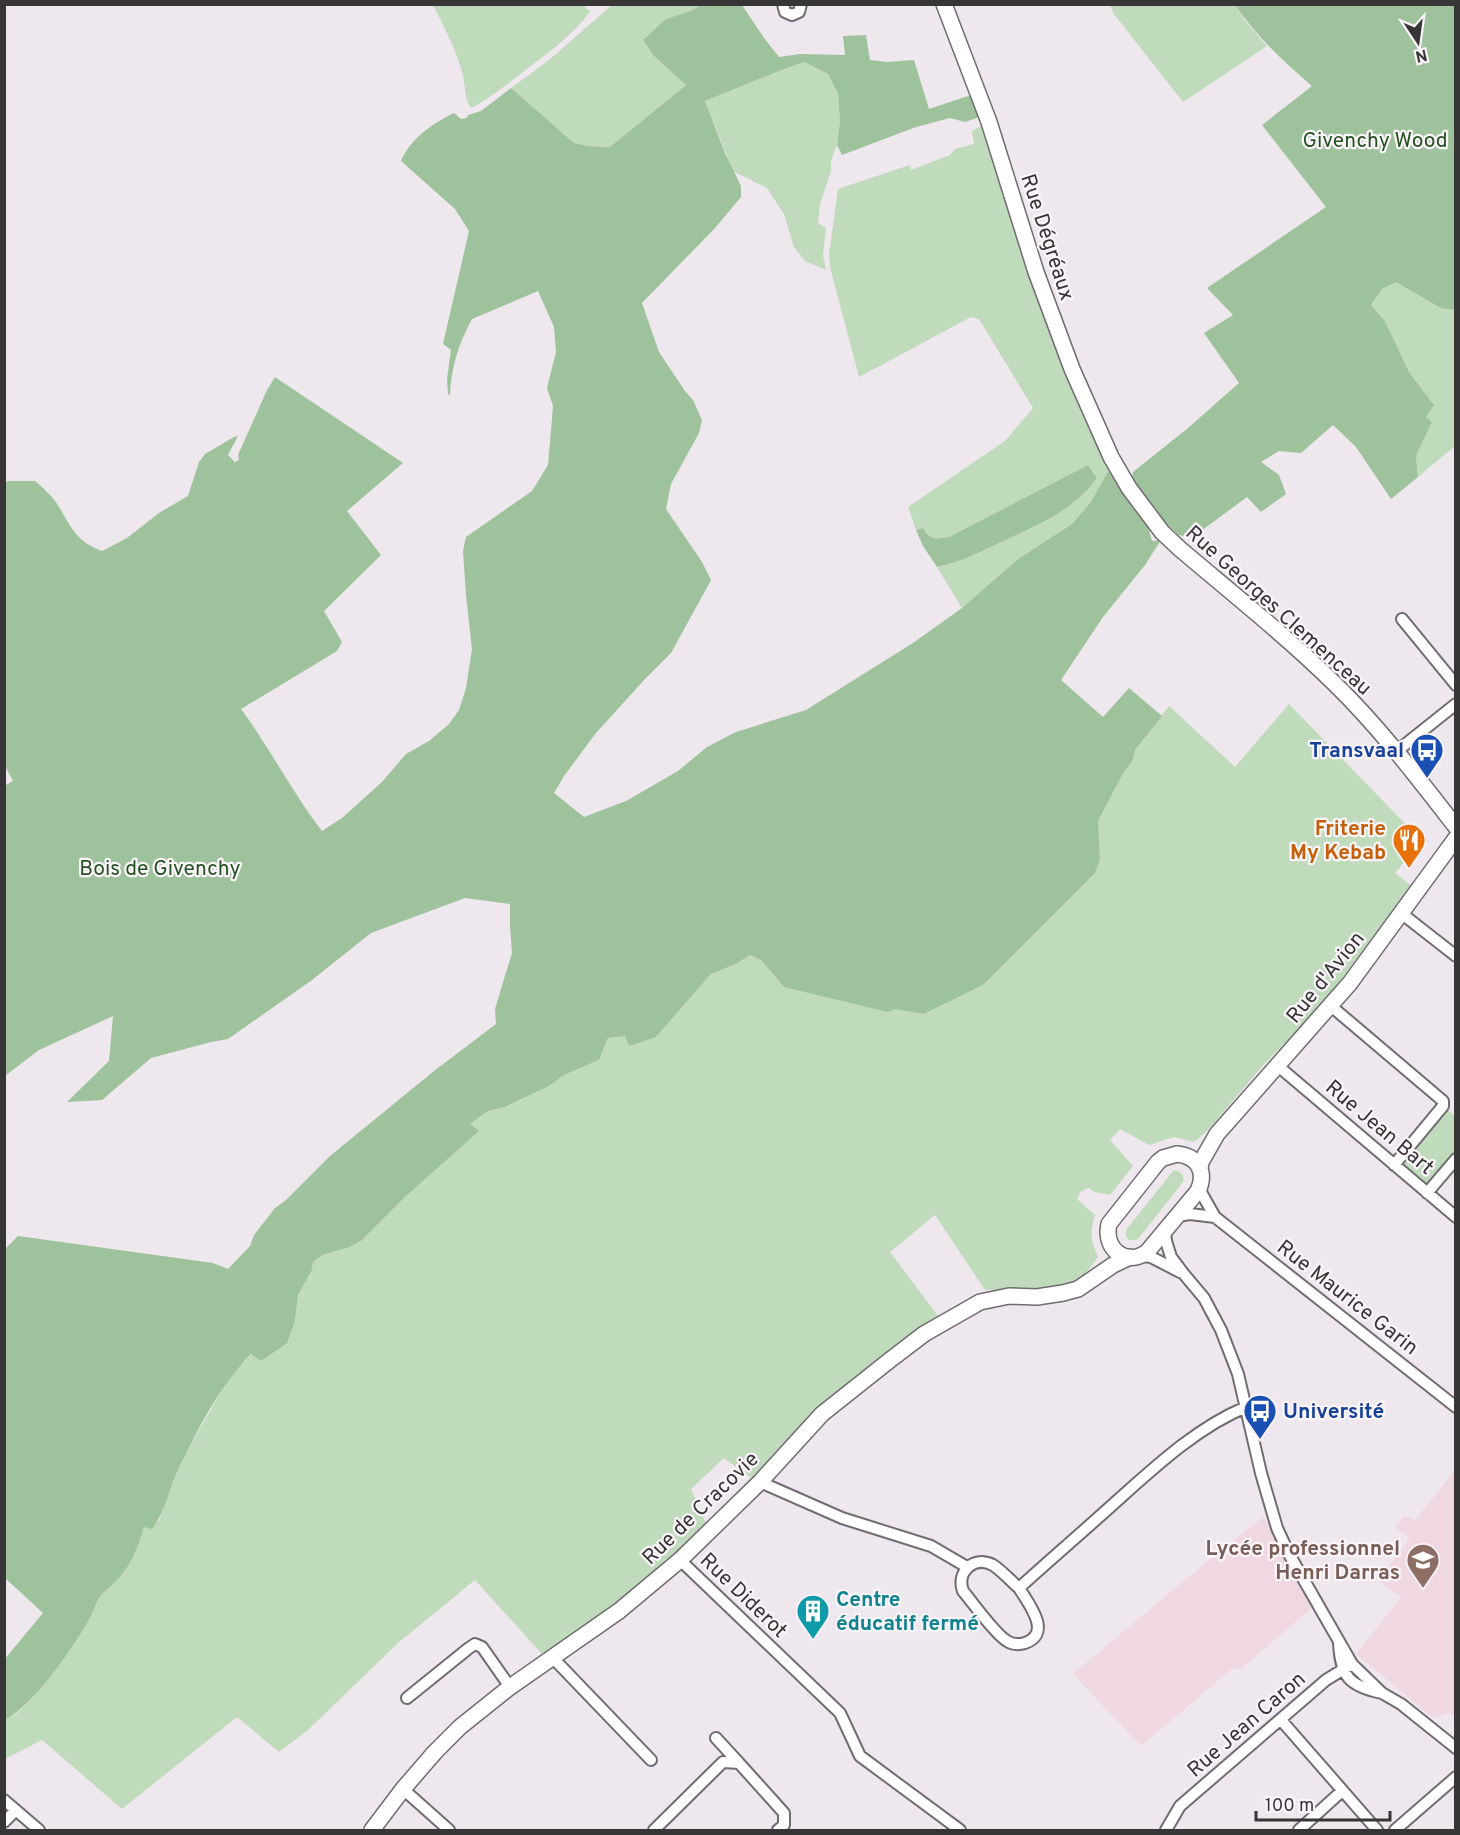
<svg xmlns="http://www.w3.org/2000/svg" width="1460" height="1835" viewBox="0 0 1460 1835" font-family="Overpass,sans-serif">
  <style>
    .education { fill: #f0d8e3 }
    .green { fill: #bfdbbc }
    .forest { fill: #9ec29b }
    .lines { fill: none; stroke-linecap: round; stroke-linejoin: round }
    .street-casing { stroke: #716c71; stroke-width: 14 }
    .secondary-casing { stroke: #716c71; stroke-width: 18 }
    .street { stroke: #fff; stroke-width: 10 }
    .secondary { stroke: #fff; stroke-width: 15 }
    .labels { text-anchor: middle; stroke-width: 4.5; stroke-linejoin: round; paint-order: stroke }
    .park-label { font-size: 21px; fill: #22521e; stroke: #fbf4fa }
    .street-label { font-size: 21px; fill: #383537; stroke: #fbf4fa }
    .transit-label { font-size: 21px; font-weight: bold; fill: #164399; stroke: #fbf4fa; text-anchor: end }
    .food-label { font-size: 21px; font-weight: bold; fill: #c56008; stroke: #fbf4fa; text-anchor: end }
    .education-label { font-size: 21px; font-weight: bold; fill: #785e54; stroke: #fbf4fa; text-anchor: end }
    .culture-label { font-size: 21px; font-weight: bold; fill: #0d838f; stroke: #fbf4fa; text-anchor: start }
  </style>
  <rect width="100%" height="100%" fill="#eee7ed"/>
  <!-- education -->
  <path class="education" d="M1455,1471V1717L1450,1713L1433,1718L1356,1654L1401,1597L1378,1580L1410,1538L1395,1527L1404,1516L1415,1520Z
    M1263,1517L1315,1605L1240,1670L1233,1668L1141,1746L1073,1674L1181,1583Z"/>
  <!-- green -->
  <path class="green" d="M583,4L588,10H591C571,38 541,58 514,79C500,89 487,100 471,108C464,98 466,87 463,76C457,51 444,27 433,5Z
    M612,5H701L690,11L666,19L654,56L686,85L610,147L588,146L574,143L511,88L549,60Z
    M1110,5H1235L1246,22L1267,46L1183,102L1114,14Z
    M804,62L828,74L838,94L840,121L837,145L831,161V171L820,204L818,223L826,228L823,255L826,270L805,261L794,247L784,214L767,188L733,171L705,101L779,71Z
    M985,124L1111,470L1107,473L1091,502L1072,524L1018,559L962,608L937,567C965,561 988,548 1014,535C1043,520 1078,507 1097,478L1088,465L949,537C935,539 931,541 923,528L916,530L908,507L1005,441L1033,408L979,319L971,317L859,377L830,267L829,254L838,189L910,165L911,170L950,155L955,149L974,144L972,131Z
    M1396,281L1441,307L1455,310V446L1418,477L1416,456L1432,422L1426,417L1434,405L1409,372L1385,321L1371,305L1382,289Z
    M1289,704L1422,841L1395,873L1412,886L1329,995L1304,1024L1266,1062L1206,1132L1194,1142L1174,1137L1149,1145L1120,1129L1110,1140L1133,1166L1110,1195L1095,1192L1088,1188L1080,1192L1077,1199L1095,1215C1089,1233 1091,1240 1098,1257C1093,1263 1089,1271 1083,1276C1061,1294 1013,1290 985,1290L935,1215L890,1252L938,1316L910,1334L854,1377L751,1478L724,1458L691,1489L707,1526L669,1563L566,1639L542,1654L475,1580L399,1642L308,1730L279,1752L237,1717L122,1809L42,1740L5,1759V1720L17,1713L34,1696L87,1622L98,1600L108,1587L122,1575L134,1555L144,1526L159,1521L170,1489L188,1449L224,1387L234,1372L252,1354L295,1321L298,1295L312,1270L313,1262L322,1255L350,1247L361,1241L406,1196L478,1131L470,1124L488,1111L505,1107L549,1086L564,1075L599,1060L608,1038L625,1036L656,1037L711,974L736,964L750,955L761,960L784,987L924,1014L983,985L1095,873L1100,860L1097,822L1122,775L1133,760L1135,750L1169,706L1235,767Z
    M1448,1110L1455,1116V1156L1430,1186H1424L1402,1167L1401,1162L1443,1111Z
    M1173,1171C1180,1170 1185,1175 1183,1182L1139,1238L1136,1240H1129L1126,1236V1230Z"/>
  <!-- forest -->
  <path class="forest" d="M701,5H742L764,38L779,57L800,54L845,55L843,36L866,35L870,60L887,62L914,60L929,109L974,94L982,116L965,122L950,118L916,127L842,155L837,145L840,121L838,94L828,74L804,62L779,71L705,101L725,153L741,186V197L715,228L642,303L659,352L685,391L693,400L702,420L699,433L671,484L666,509L702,562L711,580L671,653L645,679L596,733L564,776L554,793L584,817L626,801L678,771L707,747L736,732L806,710L913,643L962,608L1018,559L1072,524L1091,502L1107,473L1111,470L1124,496H1127L1140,517L1148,527L1152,541L1161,540L1145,565L1103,617L1061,680L1103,717L1129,688L1162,716L1135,750L1133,760L1122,775L1098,821L1100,860L1095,873L983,985L924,1014L895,1009L888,1012L784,987L761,960L750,955L736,964L711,974L656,1037L629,1046L625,1036L608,1038L599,1060L564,1075L549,1086L505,1107L488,1111L470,1124L479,1131L406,1196L361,1241L350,1247L322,1255L313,1262L312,1270L298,1295L295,1321L287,1343L261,1361L251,1354C218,1388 196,1432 176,1475C168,1493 164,1514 152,1529L144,1527C139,1543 134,1559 123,1573C116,1583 105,1589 98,1600C94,1607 92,1615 88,1621C70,1652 35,1703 5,1720L4,1660L43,1613L5,1578V1249L18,1236L213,1263L228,1269L250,1246L254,1235L275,1208L285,1201L330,1156L434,1071L496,1024L495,1009L512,953L510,926V904L465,898L371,933L312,980L228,1039L211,1042L151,1058L102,1100L67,1102L109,1061L113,1016L39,1050L5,1076L4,786L13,781L4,764L5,483L8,481H35C42,487 50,494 55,501C72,526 73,540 102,551L127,538L159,513L188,496L199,462L205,454L234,437L238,436L228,455L235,462L239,460L238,455L267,390L275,377L403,463L347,511L381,555L324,611L342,642L337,651L241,709C270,748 292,792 322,831L342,818L382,782L406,754L429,741L449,724L459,710L466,688L472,649L466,595L463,551L466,537L532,491L548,465L553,406L547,388L556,352L554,327L538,291L472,319C459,343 451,367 450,395L448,394L447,379L451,350L443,344L469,231L455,209L401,161C411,138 432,124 454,113L461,119L467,118L468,115L481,111L511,88L574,143L588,146L610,147L686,85L654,56L643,40L666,19L690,11Z
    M1235,5H1455V310L1441,308L1396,282L1382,289L1371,305L1385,321L1409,372L1434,405L1426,417L1432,422L1416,456L1418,477L1391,499L1356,447L1333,425L1301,453L1279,451L1261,462L1279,475L1286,494L1261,512L1247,497L1197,534L1187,537L1179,535L1156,514L1132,481L1133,472L1188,428L1239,383L1204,333L1233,315L1207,288L1326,207L1262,125L1312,86C1283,61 1256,36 1235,5Z
    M1088,465L1097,478C1075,510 1035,526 1001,542C980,552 961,562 937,567L923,546L916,530L923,528C931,541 935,539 949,537Z"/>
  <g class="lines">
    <defs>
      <path id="street" d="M783,4L785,12L792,15L799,12L801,4
        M1402,619L1456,685
        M1394,750L1402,747L1456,704
        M1401,913L1456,956
        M1331,1006L1443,1101V1106L1394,1165
        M1278,1066L1456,1217
        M1200,1187L1202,1194L1215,1217L1456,1407
        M1427,1193L1456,1159
        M1177,1216L1190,1214L1215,1217
        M1165,1231L1166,1241L1171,1257L1183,1273L1204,1298L1221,1330L1238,1374L1261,1473L1277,1528L1289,1554L1352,1664L1382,1693L1401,1704L1456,1748
        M1142,1256L1151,1257L1180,1272
        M760,1482L842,1518L931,1546L967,1567
        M680,1560L840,1713L860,1756L960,1830
        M1019,1588C1011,1581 1002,1571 993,1565C974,1555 956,1572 963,1591C973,1603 995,1634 1007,1641C1013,1645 1018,1645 1025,1643C1053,1633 1028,1603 1019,1588C1052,1558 1086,1529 1119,1499C1157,1465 1198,1427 1246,1407
        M1339,1643C1341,1676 1348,1686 1382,1693
        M553,1658L651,1760
        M407,1698L469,1648L475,1644L482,1647L510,1687
        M1281,1720L1377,1830
        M716,1738L739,1763
        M403,1789L449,1830
        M4,1800L39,1830
        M4,1822L15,1811
        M654,1830L723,1762L739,1763L784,1813V1825L778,1830
        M1166,1830L1180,1806L1326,1680L1352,1664
        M1299,1830L1342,1791
        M1395,1830L1456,1777"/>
      <path id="secondary" d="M944,4L989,122L1036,272L1072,369L1111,457L1129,488L1162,532L1180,549C1232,593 1286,636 1335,684C1379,727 1418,778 1456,827
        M1177,1154C1197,1156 1207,1171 1198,1191L1147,1252C1126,1267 1103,1249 1109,1224L1158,1162L1163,1158Z
        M1200,1169L1201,1162L1217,1134L1350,983L1456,838
        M372,1830L403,1789L435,1752L460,1727L510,1687L619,1611L680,1560L760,1482L822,1414L890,1360L924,1334L980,1302L1009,1296L1037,1297L1063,1293L1078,1289L1113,1265L1130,1257"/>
    </defs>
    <!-- street casing -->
    <use href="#street" class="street-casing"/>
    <!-- secondary casing -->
    <use href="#secondary" class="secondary-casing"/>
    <!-- street -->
    <use href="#street" class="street"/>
    <!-- secondary -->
    <use href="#secondary" class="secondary"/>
  </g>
  <!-- icons -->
  <defs>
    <symbol id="bus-pin" viewBox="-11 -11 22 30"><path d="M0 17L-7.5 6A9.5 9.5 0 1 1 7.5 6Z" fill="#1a4fb4" stroke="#fbf4fa"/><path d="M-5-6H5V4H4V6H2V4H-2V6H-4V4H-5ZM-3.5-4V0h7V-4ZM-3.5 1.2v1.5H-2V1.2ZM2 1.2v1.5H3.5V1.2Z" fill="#fff"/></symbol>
    <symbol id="restaurant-pin" viewBox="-11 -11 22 30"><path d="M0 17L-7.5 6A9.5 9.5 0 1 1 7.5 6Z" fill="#e8710a" stroke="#fbf4fa"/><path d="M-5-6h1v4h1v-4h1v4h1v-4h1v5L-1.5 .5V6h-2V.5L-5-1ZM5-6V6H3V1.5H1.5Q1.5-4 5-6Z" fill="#fff"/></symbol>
    <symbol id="school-pin" viewBox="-11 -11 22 30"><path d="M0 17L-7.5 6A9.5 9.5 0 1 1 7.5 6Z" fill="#8d6e63" stroke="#fbf4fa"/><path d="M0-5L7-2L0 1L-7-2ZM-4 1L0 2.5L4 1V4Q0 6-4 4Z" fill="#fff"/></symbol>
    <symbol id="building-pin" viewBox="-11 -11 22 30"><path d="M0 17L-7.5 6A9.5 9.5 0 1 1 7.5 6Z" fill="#0f9aa8" stroke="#fbf4fa"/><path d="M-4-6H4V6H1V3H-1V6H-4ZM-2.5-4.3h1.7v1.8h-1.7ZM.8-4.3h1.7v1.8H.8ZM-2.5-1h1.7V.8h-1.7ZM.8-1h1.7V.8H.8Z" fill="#fff"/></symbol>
  </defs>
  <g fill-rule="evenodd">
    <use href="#bus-pin" x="1408" y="731" width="38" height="52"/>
    <use href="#restaurant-pin" x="1390" y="821" width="38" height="52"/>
    <use href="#bus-pin" x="1241" y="1392" width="38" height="52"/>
    <use href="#school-pin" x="1404" y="1541" width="38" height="52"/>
    <use href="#building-pin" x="794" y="1592" width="38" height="52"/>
  </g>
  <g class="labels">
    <!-- park labels -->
    <g class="park-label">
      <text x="1375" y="147">Givenchy Wood</text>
      <text x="160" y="875">Bois de Givenchy</text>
    </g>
    <!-- street labels -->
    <g class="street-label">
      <text transform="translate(1048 237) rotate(72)" y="7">Rue Dégréaux</text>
      <text transform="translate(1279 610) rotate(42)" y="7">Rue Georges Clemenceau</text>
      <text transform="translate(1325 977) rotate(-51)" y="7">Rue d'Avion</text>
      <text transform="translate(1380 1127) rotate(40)" y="7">Rue Jean Bart</text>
      <text transform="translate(1348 1297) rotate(38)" y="7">Rue Maurice Garin</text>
      <text transform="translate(700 1508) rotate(-44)" y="7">Rue de Cracovie</text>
      <text transform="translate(744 1595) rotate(44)" y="7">Rue Diderot</text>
      <text transform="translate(1246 1724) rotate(-41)" y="7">Rue Jean Caron</text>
    </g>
    <!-- transit labels -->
    <g class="transit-label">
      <text x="1404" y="757">Transvaal</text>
      <text x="1283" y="1418" text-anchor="start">Université</text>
    </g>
    <!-- food labels -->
    <g class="food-label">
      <text x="1386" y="835">Friterie<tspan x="1386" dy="24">My Kebab</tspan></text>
    </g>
    <!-- education labels -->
    <g class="education-label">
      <text x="1400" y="1555">Lycée professionnel<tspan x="1400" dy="24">Henri Darras</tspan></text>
    </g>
    <!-- culture labels -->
    <g class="culture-label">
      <text x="836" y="1606">Centre<tspan x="836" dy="24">éducatif fermé</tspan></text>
    </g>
  </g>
  <!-- border -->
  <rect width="1460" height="1835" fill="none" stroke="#383537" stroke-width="12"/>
  <!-- north arrow -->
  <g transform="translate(1418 42) rotate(167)" stroke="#fbf4fa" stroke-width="4.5" paint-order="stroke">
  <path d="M0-4.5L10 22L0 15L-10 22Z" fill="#383537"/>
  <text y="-9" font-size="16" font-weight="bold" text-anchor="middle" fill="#383537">N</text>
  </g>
  <!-- scale -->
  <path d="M1256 1811v9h134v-9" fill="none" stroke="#383537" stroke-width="3"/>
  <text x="1265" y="1811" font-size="18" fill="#383537" stroke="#fbf4fa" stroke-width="4.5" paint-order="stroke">100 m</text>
</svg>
